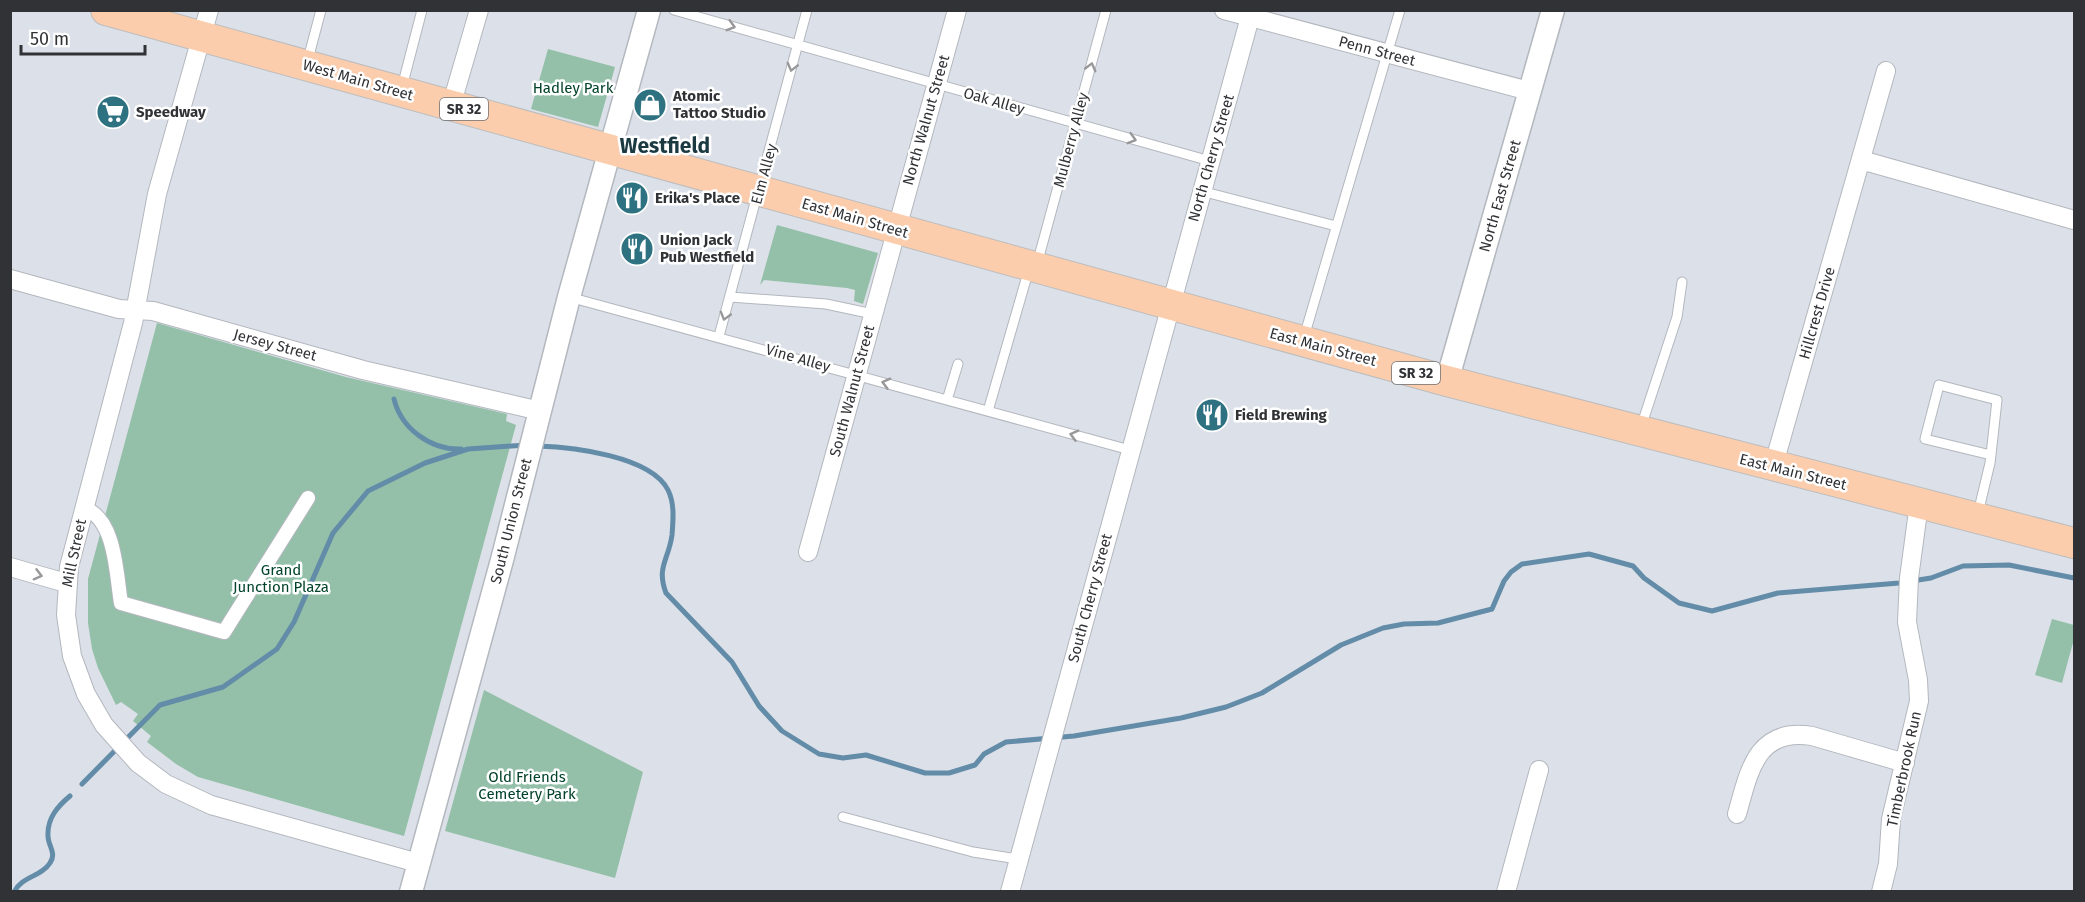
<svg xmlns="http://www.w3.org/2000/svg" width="2085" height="902" viewBox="0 0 2085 902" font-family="'Fira Sans',sans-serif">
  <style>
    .green { fill: #94c0a9 }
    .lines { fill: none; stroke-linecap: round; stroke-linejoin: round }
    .stream { stroke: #638ca9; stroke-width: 5 }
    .service-casing { stroke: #b3b7be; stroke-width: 11 }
    .pedestrian-casing { stroke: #b3b7be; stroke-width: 16 }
    .minor-casing { stroke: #b3b7be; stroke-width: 20 }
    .tertiary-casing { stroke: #b3b7be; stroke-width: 25 }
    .primary-casing { stroke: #bdbdbe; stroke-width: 32 }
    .service { stroke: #fff; stroke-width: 9 }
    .pedestrian { stroke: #fff; stroke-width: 14 }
    .minor { stroke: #fff; stroke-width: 18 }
    .tertiary { stroke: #fff; stroke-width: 22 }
    .primary { stroke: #fbcdad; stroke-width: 30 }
    .oneway { stroke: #98989a }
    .labels { text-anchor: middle; stroke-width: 5; stroke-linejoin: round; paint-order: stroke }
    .shield { fill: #fff; stroke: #6f7072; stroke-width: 1.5 }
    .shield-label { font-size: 14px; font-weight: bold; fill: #313235 }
    .street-label { font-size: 15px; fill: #313235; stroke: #fff }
    .park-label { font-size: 15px; fill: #00422a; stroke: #fff }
    .poi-label { font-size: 15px; font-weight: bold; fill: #313235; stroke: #fff; text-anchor: start }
    .district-label { font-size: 21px; font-weight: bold; fill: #1a3941; stroke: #fff }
  </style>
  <rect width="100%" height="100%" fill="#dce0e8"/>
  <!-- green -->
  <path class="green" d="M548,49L615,67L598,127L531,109Z
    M777,225L878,253L863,304L854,301L855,290L847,288L764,280L760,285Z
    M157,323L346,377L507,414L506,421L516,425L404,836L198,777L176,764L147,742L151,736L133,721L138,714L121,702L116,705L98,668L92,649L88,623V579Z
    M2052,619L2074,625V639L2062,683L2035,675Z
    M484,690L643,772L615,878L445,831Z"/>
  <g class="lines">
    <!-- stream -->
    <path class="stream" d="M394,399C401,428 430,450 461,449
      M538,446C572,447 651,456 668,490C675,504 673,521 672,535C669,559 656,567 666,593L732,662L759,706L782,731L819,754L843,758L866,755L925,773H949L975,765L984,754L1006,742L1074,736L1181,718L1226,707L1262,693L1341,645L1383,628L1404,624L1438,623L1492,609L1504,581L1511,572L1522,564L1589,554L1633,566L1644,578L1679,603L1712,611L1778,593L1899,583L1931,578L1963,566L2009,565L2074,578
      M82,784L160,705L223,687L277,649L294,622L333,533L368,491L425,463L468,449L526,445
      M14,892C22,876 41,877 50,863C57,853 48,846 48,836C47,818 58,806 70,796"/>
    <defs>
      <path id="service" d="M674,10L1210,161
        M307,63L321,10
        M402,87L422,10
        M1201,191L1336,226
        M1037,264L1106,10
        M569,297L1130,450
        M730,297L826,304L873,314
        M719,336L807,10
        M1304,337L1400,10
        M947,400L958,364
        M988,411L1029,269
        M1641,427L1677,317L1682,282
        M1978,513L1990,463L1991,455L1997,400L1939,385L1925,439L1991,455
        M843,817L973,852L1018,859"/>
      <path id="pedestrian" d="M84,508C116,519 116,574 121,603L224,632L308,498"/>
      <path id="minor" d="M209,10L157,194L133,323L69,567L66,615L72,656L86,694L104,725L138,763L166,784L211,805L418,863
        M1224,10L1529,91
        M451,106L479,10
        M1861,160L2074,220
        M10,279L119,309L153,311L363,370L540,411
        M1773,467L1886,71
        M808,552L957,10
        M10,567L66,583
        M1737,814C1749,772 1756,727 1812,736L1905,763
        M1010,892L1252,10
        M1506,892L1539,770
        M1881,892L1888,864L1891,819L1919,701L1918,680L1907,622L1909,578L1919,504"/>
      <path id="tertiary" d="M1447,381L1553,10
        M411,892L502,560L569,297L649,10"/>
      <path id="primary" d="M106,10L1447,381L2074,543"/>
    </defs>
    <!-- service casing -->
    <use href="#service" class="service-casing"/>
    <!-- pedestrian casing -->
    <use href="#pedestrian" class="pedestrian-casing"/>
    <!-- minor casing -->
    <use href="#minor" class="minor-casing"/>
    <!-- tertiary casing -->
    <use href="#tertiary" class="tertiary-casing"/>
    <!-- primary casing -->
    <use href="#primary" class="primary-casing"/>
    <!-- service -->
    <use href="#service" class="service"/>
    <!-- pedestrian -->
    <use href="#pedestrian" class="pedestrian"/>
    <!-- minor -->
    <use href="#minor" class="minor"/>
    <!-- tertiary -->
    <use href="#tertiary" class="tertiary"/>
    <!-- primary -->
    <use href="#primary" class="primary"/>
  </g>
  <!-- one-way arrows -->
  <defs><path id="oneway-chevron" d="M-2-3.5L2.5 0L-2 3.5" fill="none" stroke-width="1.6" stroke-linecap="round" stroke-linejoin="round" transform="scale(1.5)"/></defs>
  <g class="oneway">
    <use href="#oneway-chevron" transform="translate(731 26) rotate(16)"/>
    <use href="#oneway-chevron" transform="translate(792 67) rotate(104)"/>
    <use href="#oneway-chevron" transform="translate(1091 67) rotate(-75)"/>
    <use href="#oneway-chevron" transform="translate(1132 139) rotate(16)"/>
    <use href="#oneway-chevron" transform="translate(725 316) rotate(106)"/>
    <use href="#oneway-chevron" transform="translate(886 383) rotate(-165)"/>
    <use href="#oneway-chevron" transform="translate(1074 435) rotate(-165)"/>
    <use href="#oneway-chevron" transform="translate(38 575) rotate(15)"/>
  </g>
  <!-- icons -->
  <defs>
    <symbol id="shop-disc" viewBox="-11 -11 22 22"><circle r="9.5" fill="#2e7282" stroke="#fff"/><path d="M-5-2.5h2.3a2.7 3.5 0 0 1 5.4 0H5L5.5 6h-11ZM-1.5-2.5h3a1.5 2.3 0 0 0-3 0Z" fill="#fff"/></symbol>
    <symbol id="supermarket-disc" viewBox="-11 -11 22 22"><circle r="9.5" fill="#2e7282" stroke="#fff"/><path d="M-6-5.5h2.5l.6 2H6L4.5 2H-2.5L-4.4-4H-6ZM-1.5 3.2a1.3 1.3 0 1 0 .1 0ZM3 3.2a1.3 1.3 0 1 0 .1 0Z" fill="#fff"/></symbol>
    <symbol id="restaurant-disc" viewBox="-11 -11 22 22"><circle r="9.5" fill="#2e7282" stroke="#fff"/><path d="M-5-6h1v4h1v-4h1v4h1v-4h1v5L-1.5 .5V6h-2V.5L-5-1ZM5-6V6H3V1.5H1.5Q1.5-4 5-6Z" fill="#fff"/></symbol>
  </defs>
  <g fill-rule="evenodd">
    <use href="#shop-disc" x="631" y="86" width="38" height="38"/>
    <use href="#supermarket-disc" x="94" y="93" width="38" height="38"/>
    <use href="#restaurant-disc" x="613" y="179" width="38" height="38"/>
    <use href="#restaurant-disc" x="618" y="230" width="38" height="38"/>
    <use href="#restaurant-disc" x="1193" y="396" width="38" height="38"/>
  </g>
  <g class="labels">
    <!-- shield labels -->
    <g class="shield">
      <rect x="440" y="98" width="48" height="22" rx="4.5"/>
      <rect x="1392" y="362" width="48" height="22" rx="4.5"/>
    </g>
    <g class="shield-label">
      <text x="464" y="114">SR 32</text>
      <text x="1416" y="378">SR 32</text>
    </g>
    <!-- street labels -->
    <g class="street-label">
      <text transform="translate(1377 51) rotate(15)" y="5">Penn Street</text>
      <text transform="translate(358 80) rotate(16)" y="5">West Main Street</text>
      <text transform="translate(994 101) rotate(16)" y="5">Oak Alley</text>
      <text transform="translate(926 120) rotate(-74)" y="5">North Walnut Street</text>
      <text transform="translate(1071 140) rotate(-75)" y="5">Mulberry Alley</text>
      <text transform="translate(1211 158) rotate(-74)" y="5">North Cherry Street</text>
      <text transform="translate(764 174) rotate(-75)" y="5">Elm Alley</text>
      <text transform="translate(1500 196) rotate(-74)" y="5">North East Street</text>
      <text transform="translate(855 218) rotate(16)" y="5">East Main Street</text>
      <text transform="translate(1817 313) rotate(-74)" y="5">Hillcrest Drive</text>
      <text transform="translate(275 345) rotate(15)" y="5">Jersey Street</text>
      <text transform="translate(1323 347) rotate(15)" y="5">East Main Street</text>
      <text transform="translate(798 358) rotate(16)" y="5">Vine Alley</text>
      <text transform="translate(852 391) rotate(-75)" y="5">South Walnut Street</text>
      <text transform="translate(1793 472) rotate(14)" y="5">East Main Street</text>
      <text transform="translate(511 521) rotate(-76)" y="5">South Union Street</text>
      <text transform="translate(74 553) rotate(-78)" y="5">Mill Street</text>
      <text transform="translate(1090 598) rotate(-75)" y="5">South Cherry Street</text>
      <text transform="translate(1904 769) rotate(-78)" y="5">Timberbrook Run</text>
    </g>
    <!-- park labels -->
    <g class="park-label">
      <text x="573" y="93">Hadley Park</text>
      <text x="281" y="575">Grand<tspan x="281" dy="17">Junction Plaza</tspan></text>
      <text x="527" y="782">Old Friends<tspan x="527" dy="17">Cemetery Park</tspan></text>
    </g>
    <!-- poi labels -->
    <g class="poi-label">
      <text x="673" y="101">Atomic<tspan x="673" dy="17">Tattoo Studio</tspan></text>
      <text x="136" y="117">Speedway</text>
      <text x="655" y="203">Erika's Place</text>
      <text x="660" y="245">Union Jack<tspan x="660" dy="17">Pub Westfield</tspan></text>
      <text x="1235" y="420">Field Brewing</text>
    </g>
    <!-- district labels -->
    <g class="district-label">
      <text x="665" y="153">Westfield</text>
    </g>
  </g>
  <!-- border -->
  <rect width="2085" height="902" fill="none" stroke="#313235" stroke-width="24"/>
  <!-- scale -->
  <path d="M21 45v9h124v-9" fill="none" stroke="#313235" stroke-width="3"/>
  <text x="30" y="45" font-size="18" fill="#313235" stroke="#ffffff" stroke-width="4.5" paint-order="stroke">50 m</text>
</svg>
